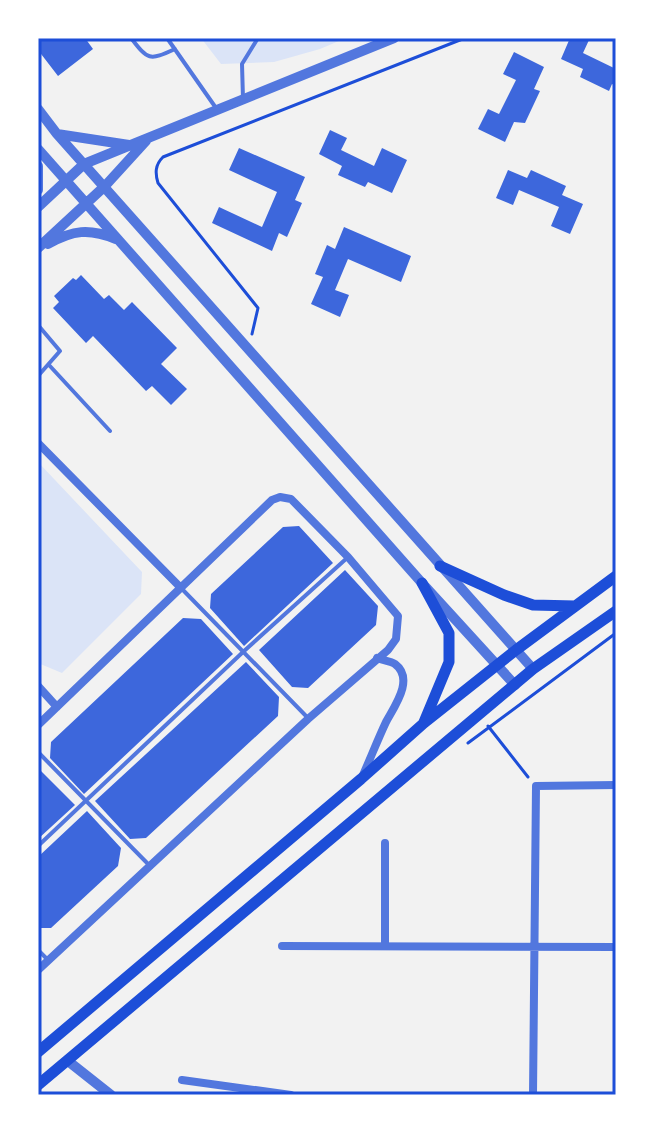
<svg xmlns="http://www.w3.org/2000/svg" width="654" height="1133" viewBox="0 0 654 1133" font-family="'Work Sans',sans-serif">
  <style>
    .green { fill: #dbe4f7 }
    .building { fill: #3d67dc }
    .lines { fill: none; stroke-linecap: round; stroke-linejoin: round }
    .path { stroke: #1d4ed8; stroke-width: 3 }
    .service { stroke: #5277de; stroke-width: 4 }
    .minor { stroke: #5277de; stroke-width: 8 }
    .tertiary { stroke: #5277de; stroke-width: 10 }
    .secondary { stroke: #1d4ed8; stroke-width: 11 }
    .neatline { fill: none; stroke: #1d4ed8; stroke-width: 3 }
  </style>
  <rect width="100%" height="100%" fill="#f2f2f2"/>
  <!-- green -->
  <path class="green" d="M201,38H346L320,49L274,62L221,64Z
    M38,462L142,572L141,594L62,673L38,663Z"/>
  <!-- building -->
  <path class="building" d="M38,38H85L93,49L58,76L38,50Z
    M570,38L589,40L583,53L616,69V86L612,84L609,91L580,77L583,69L561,59Z
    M514,52L544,67L534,89L540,91L525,123L514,122L505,142L478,129L488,109L499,114L516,80L503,74Z
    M330,130L347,138L341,150L374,166L382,148L407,160L392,193L368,182L365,187L338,175L342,166L319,154Z
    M239,148L305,177L295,200L302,203L287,237L279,233L272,251L212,223L219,207L262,227L277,192L229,170Z
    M508,170L527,178L531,170L566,186L562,195L583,204L570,234L551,226L559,207L519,190L513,205L496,198Z
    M344,227L411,256L401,282L348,259L335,290L349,295L340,317L311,304L323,277L315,274L327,245L335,249Z
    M81,275L104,299L109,295L124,310L132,302L177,348L161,364L187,389L171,405L152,386L146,391L93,336L86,343L53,308L59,302L54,296L73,278L76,280Z
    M299,526L333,563L244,646L210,608L211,594L283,527Z
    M345,570L378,606L376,625L308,688L292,687L259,650Z
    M183,618L201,619L233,654L84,794L50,758L51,742Z
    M246,662L279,697L278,716L146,838L130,839L95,801Z
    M38,768L75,805L38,839Z
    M87,811L121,848L118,866L51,928H38V857Z"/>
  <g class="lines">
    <!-- path -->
    <path class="path" d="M252,334L258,308L158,183C155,173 155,165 163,157L465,38
      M488,726L528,777
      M468,743L616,633"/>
    <!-- service -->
    <path class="service" d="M131,38C148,60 149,61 175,49
      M167,38L216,108
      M243,99L242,64L258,38
      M38,325L60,351L38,376
      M49,365L110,431
      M182,589L307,717
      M38,752L151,867
      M38,846L243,652L347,558
      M38,950L48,960"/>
    <!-- minor -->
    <path class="minor" d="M38,443L181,588
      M38,686L57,707
      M38,725L272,500L280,497L291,499L348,557L398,616L396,639L388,650L308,719L38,970
      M363,775C371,757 378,739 386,722C394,707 415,679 395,664C391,661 382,660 377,658
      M385,843V945
      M282,946L616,947
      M182,1080L291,1095
      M533,1095L536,786L616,785"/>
    <!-- tertiary -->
    <path class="tertiary" d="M38,109L57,134L533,669
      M57,134L129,145
      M38,149L422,583L515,685
      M38,166V190
      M38,207L84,164L394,38
      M48,244C73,230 89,228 116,239
      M38,248L105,186L146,141
      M68,1061L111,1095"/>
    <!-- secondary -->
    <path class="secondary" d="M440,566L504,595L533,605L575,606
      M422,583L449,633V662L424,722
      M38,1052L361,779L424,723L516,650L616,576
      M38,1085L533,669L616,611"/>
  </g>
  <!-- border -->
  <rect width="654" height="1133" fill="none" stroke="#ffffff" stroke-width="80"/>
  <rect x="40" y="40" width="574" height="1053" class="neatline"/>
</svg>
